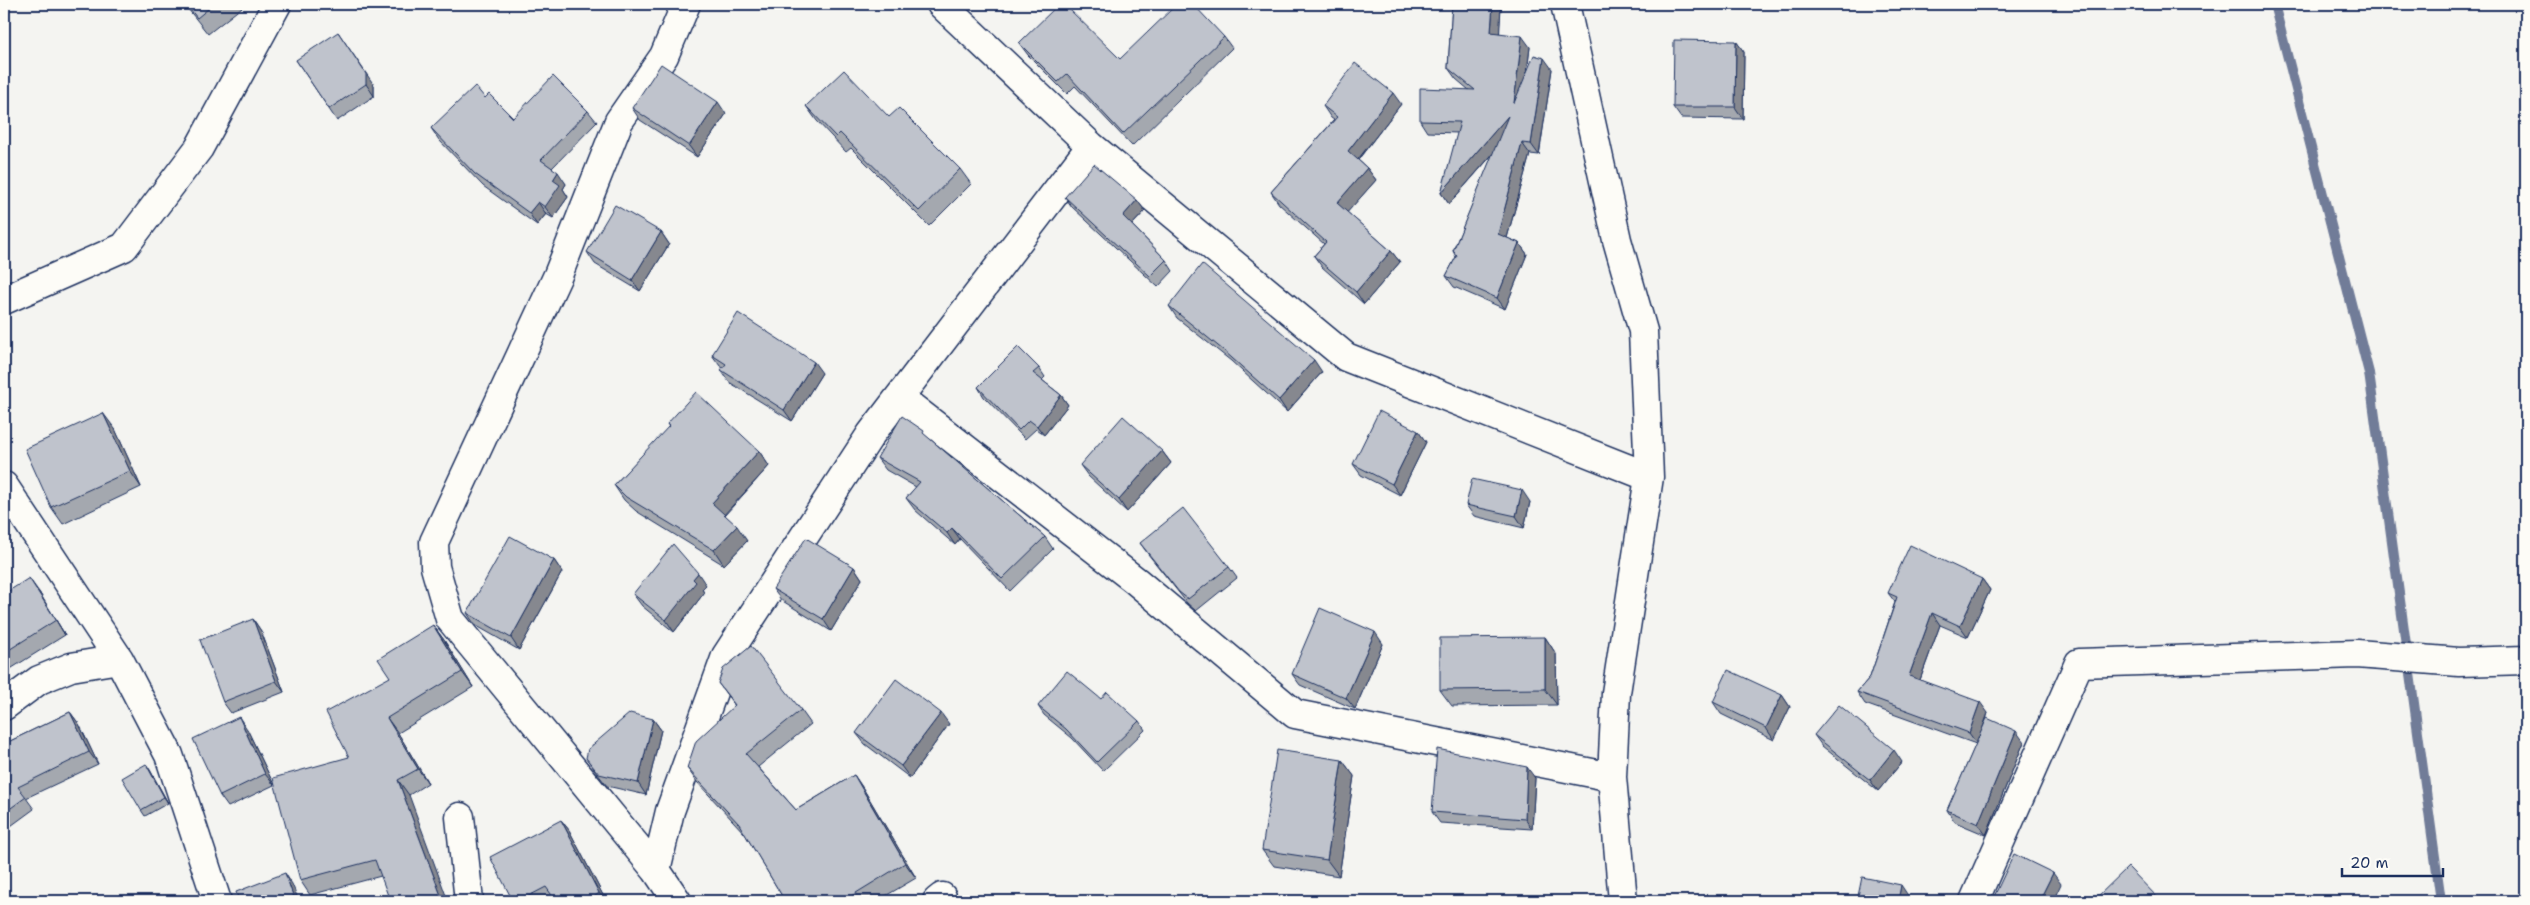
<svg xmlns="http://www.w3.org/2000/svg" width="2530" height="905" viewBox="0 0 2530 905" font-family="'Shantell Sans',sans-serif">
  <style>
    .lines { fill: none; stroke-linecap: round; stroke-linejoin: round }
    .stream { stroke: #717c98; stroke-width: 10 }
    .minor-casing { stroke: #1b2f5e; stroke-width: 31 }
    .minor { stroke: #fdfcf7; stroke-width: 28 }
    .wall { fill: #a4a8af; stroke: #1b2f5e }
    .shaded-wall { fill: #86888f; stroke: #1b2f5e }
    .building { fill: #bfc3cc; stroke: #1b2f5e }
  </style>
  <rect width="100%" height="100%" fill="#f4f4f1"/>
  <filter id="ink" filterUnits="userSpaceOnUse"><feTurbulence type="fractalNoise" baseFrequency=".02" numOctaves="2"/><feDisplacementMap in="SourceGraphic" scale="10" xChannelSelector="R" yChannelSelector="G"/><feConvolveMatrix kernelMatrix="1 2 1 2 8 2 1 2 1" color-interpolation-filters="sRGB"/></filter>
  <g filter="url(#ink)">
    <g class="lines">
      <!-- stream -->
      <path class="stream" d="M2274,4L2369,373L2441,901"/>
      <defs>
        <path id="minor" d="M941,4L1091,146L1346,357L1649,477
          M1565,4L1617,240L1643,331L1649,477L1616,693L1612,777L1623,901
          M4,300L124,247L199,148L277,4
          M900,398L1136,581L1295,714L1612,777
          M4,486L119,659L169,755L217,901
          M4,706L39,680L71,667L119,659
          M460,817L469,901
          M656,870L450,619L435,567L434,542L558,275L619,121L664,56L686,4
          M677,901L656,870L670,811L726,656L871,434L1091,146
          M937,901L942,897
          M1974,901L2079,663L2357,654L2459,662L2526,660"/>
      </defs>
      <!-- minor casing -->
      <use href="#minor" class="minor-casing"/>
      <!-- minor -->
      <use href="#minor" class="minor"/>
    </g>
    <!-- wall -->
    <path class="wall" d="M184,4H246L208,34Z
      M1452,4H1499L1501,6L1499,33L1530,47L1527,72L1552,69L1539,155L1530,154L1507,238L1519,243L1527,254L1505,309L1454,287L1446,276L1456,257L1453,251L1493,154L1449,204L1441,193L1458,133L1427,132L1420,121L1469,90L1456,79L1448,68Z
      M1224,37L1232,48L1132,146L1075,86L1067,94L1028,55L1019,43L1120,59Z
      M1736,41L1744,52L1743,119L1681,118L1673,107Z
      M296,60L374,85V96L337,121Z
      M485,98L513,118L588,111L597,122L552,168L566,184L563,189L568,197L553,218L546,214L537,225L483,186L439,140L431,128Z
      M1401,104L1358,160L1367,168L1376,180L1347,212L1391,251L1400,262L1364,304L1322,267L1314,256L1324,244L1279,204L1271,192L1334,120L1331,118L1323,106Z
      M806,106L889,117L960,169L971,184L929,226L851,148L846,152L817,121Z
      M632,108L726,114L697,157L640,120Z
      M1065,197L1137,200L1145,211L1132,225L1166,260L1173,271L1158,287L1072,207Z
      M661,232L669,244L640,291L595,264L587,252Z
      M1169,306L1322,372L1287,412L1231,361L1177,318Z
      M712,355L822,373L792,421L729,382L721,370L723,368L720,366Z
      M1039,368L1045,377L1042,380L1061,395L1068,405L1044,435L1036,429L1025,439L984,397L978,387Z
      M667,424L759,451L769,466L725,515L747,541L724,565L636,511L624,500L614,485L669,427Z
      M115,429L141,487L63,524L51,507Z
      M1418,431L1426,442L1400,495L1361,475L1353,464Z
      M930,439L1045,537L1053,549L1010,591L960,539L955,545L915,510L906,498L916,487L886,470L877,458Z
      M1162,451L1171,463L1127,512L1088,476L1080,465Z
      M1530,502L1524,528L1474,516L1466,505Z
      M1140,543L1229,567L1237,578L1196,611L1187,603L1148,554Z
      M554,560L562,572L519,650L475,625L467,613Z
      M854,567L862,579L831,631L781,600L773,589Z
      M1982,579L1990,590L1968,637L1940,625L1920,680L1988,713L1985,723L2024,742L1986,835L1955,822L1947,810L1976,744L1865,704L1857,692L1870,677L1895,602L1888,593Z
      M706,585L702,589L704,593L674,632L642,606L633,594Z
      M39,592L65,635L4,673V594Z
      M253,619L261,631L284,692L231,713L223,702Z
      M433,625L444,640L473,687L398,733L428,783L409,795L381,876L310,895L300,880L349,757L390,677Z
      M1545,637L1556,654L1557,705L1452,706L1440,690Z
      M1383,644L1355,709L1300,685L1292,674Z
      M718,683L801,710L811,724L758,767L796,810L854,775L864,790L916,878L877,901H785L745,834L697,782L687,768L735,706Z
      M1782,695L1790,707L1774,740L1721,714L1713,702Z
      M1101,699L1139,721L1145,730L1103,771L1072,738L1044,715L1038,706Z
      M70,712L79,724L98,764L26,798L34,809L4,831V744Z
      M653,719L661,730L646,795L607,786L594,769L586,758Z
      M949,724L910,778L865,744L856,733Z
      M247,729L274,785L228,807L220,796Z
      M1814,735L1902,762L1878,791L1822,746Z
      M1342,760L1354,776L1339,876L1274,866L1262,850Z
      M146,764L150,770L168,803L145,816L141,810Z
      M1535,778L1532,829L1440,823L1432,812Z
      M561,820L569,830L606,901H556L553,898L546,901H513Z"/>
    <!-- shaded-wall -->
    <path class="shaded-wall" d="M1493,4H1499L1501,6L1499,43L1491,32Z
      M338,32L374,85V96L366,84Z
      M1522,36L1530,47L1522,114L1514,103Z
      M1736,41L1744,52L1743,119L1735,107Z
      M1544,58L1552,69L1539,155L1531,144Z
      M1393,93L1401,104L1356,162L1348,151Z
      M718,102L726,114L697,157L689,146Z
      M1508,116L1516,127L1449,204L1441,193Z
      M1522,143L1530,154L1505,245L1498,234Z
      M1367,168L1376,180L1345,215L1337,203Z
      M558,172L566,184L563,189L568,197L553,218L545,207L553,180Z
      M1137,200L1145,211L1130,227L1123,216Z
      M538,202L546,214L537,225L529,213Z
      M661,232L669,244L640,291L632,280Z
      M1519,243L1527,254L1505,309L1497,298Z
      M1391,251L1400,262L1364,304L1356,292Z
      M1314,360L1322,372L1287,412L1279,400Z
      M814,362L822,373L792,421L784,410Z
      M1061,395L1068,405L1044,435L1037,426Z
      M103,413L115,429L141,487L130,471Z
      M1418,431L1426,442L1400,495L1392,484Z
      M759,451L769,466L722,517L712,503Z
      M1162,451L1171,463L1127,512L1119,500Z
      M1522,490L1530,502L1524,528L1516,516Z
      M737,526L747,541L724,565L714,550Z
      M952,528L960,539L955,545L947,533Z
      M554,560L562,572L519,650L511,638Z
      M854,567L862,579L831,631L823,619Z
      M698,573L706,585L702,589L704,593L674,632L666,620L693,579Z
      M29,578L39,592L65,635L56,620Z
      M1982,579L1990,590L1968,637L1960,626Z
      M1932,613L1940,625L1917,688L1909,676Z
      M253,619L261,631L284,692L276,681Z
      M433,625L444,640L473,687L462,672Z
      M1375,632L1383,644L1355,709L1346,698Z
      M1545,637L1556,654L1557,705L1545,689Z
      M1782,695L1790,707L1774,740L1766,728Z
      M1980,702L1988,713L1977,744L1969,733Z
      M70,712L79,724L98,764L89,752Z
      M941,713L949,724L910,778L901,766Z
      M239,717L247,729L274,785L265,774Z
      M387,718L398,733L428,783L418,769Z
      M653,719L661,730L646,795L638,783Z
      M2016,731L2024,742L1986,835L1978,824Z
      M1894,750L1902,762L1878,791L1870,780Z
      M1342,760L1354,776L1339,876L1327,860Z
      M146,764L150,770L168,803L164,797Z
      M1527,767L1535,778L1532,829L1525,819Z
      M854,775L864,790L916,878L905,863Z
      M398,780L409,795L448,901H443Z
      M561,820L569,830L606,901L599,893Z
      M285,873L292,884L299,901H295Z
      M2053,873L2061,884L2053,901H2039Z
      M1901,885L1909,897V901H1898Z"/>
    <!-- building -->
    <path class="building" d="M186,4H214L197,18Z
      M1059,4H1064L1120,59L1177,4H1193L1224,37L1123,134L1067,74L1058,82L1019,43Z
      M1452,4H1493L1491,32L1522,36L1514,103L1534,55L1544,58L1531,144L1522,143L1498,234L1519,243L1497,298L1446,276L1457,255L1453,251L1508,116L1441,193L1460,122L1420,121V88L1475,90L1448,68Z
      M338,32L366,74V84L329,109L296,60Z
      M1674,40L1736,41L1735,107H1673Z
      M1355,63L1393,93L1348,151L1367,168L1337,203L1391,251L1356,292L1314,256L1326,242L1271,192L1337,117L1323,106Z
      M661,64L718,102L689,146L632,108Z
      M844,70L889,117L899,108L960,169L919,211L840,133L836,137L806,106Z
      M553,76L588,111L541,160L558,172L553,180L560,185L545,207L538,202L529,213L475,174L431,128L475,86L485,98L489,94L513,118Z
      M1094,164L1137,200L1123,216L1166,260L1150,276L1065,197Z
      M615,205L661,232L632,280L587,252Z
      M1202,264L1314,360L1279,400L1223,350L1169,306Z
      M738,313L814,362L784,410L721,370L726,364L712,355Z
      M1018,347L1039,368L1033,373L1061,395L1037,426L1029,420L1019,430L978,387Z
      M696,392L759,451L712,503L737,526L714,550L626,497L614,485L669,426L667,424Z
      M1379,411L1418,431L1392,484L1353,464Z
      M103,413L130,471L51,507L25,449Z
      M902,416L924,431L923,433L1045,537L1002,579L952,528L947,533L906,498L920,482L877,458Z
      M1123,416L1162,451L1119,500L1080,465Z
      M1472,479L1522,490L1516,516L1466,505Z
      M1183,508L1229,567L1188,599L1179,592L1140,543Z
      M510,536L554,560L511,638L467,613Z
      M806,538L854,567L823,619L773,589Z
      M673,544L698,573L693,579L696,582L666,620L633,594Z
      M1910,545L1982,579L1960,626L1932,613L1909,676L1980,702L1969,733L1857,692L1870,677L1897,597L1888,593Z
      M29,578L56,620L4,653V594Z
      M1320,608L1375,632L1346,698L1292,674Z
      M253,619L276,681L223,702L200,640Z
      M433,625L462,672L387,718L418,769L398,780L443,901H390L375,860L300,880L273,778L349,757L326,712L390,677L378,659Z
      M1545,637V689L1440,690V638Z
      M751,646L801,710L746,754L796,810L854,775L905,863L843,901H785L739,824L687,768L696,741L735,705L718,683L723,669Z
      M1728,670L1782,695L1766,728L1713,702Z
      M1067,671L1101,699L1107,692L1139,721L1097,762L1066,729L1038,706Z
      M896,679L941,713L901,766L856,733Z
      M1839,705L1894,750L1870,780L1814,735Z
      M70,712L89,752L18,787L26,797L4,813V744Z
      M630,713L653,719L638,783L599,774L586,758L588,749Z
      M239,717L265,774L220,796L193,739Z
      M1987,718L2016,731L1978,824L1947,810Z
      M1437,749L1527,767L1525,819L1432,812Z
      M1277,750L1342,760L1327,860L1262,850Z
      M146,764L164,797L141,810L122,778Z
      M561,820L599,893L589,901H556L546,887L519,901H513L490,857Z
      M2014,854L2053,873L2039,901H1992Z
      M2128,867L2161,901H2093Z
      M285,873L295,901H239L236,892Z
      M1862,877L1901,885L1898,901H1857Z"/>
  </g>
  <!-- margin -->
  <rect width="2530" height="905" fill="none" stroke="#fdfcf7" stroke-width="20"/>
  <rect x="10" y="10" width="2510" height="885" fill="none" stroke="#1b2f5e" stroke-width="2" filter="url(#ink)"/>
  <!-- scale -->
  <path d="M2342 868v8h101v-8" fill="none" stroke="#1b2f5e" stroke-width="2.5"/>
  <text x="2350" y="868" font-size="15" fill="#1b2f5e" stroke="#fdfcf7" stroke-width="4" paint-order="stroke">20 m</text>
</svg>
